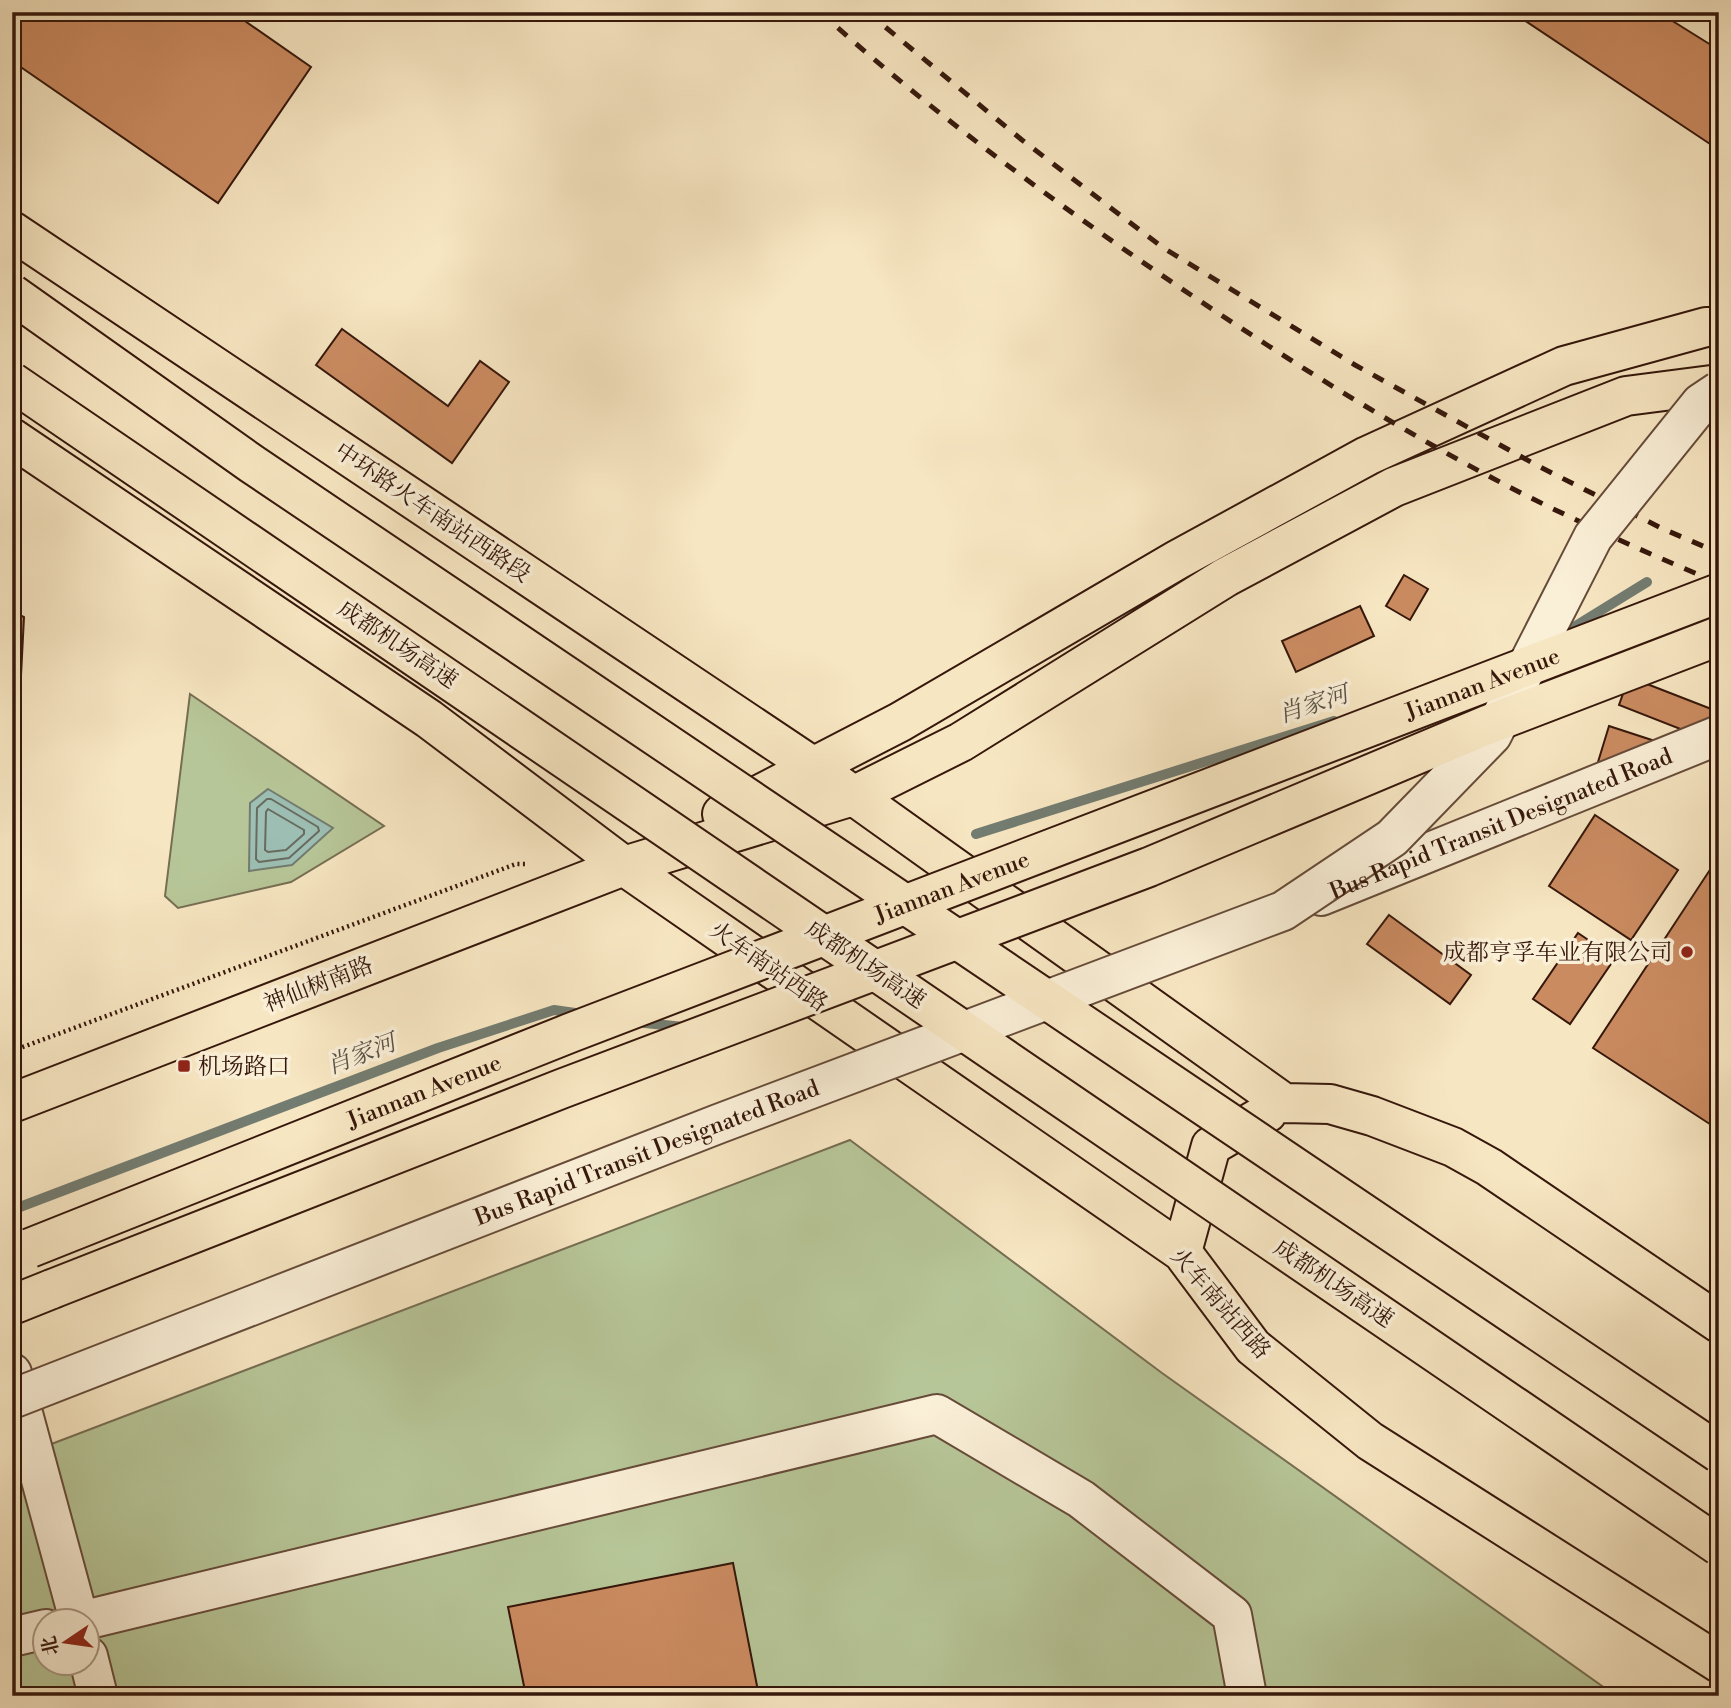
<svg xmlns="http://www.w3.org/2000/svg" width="1731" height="1708" viewBox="0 0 1731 1708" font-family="'Libre Bodoni','Noto Serif SC',serif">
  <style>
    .green { fill: #b7c698; stroke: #766e52; stroke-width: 2; fill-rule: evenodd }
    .water { fill: #9dbfb4; stroke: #737c70; stroke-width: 2 }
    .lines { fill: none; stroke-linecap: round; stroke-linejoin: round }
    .shore { stroke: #696b60; stroke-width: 2 }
    .stream { stroke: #737c70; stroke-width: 10 }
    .building { fill: #cb8b61; stroke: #35170b; stroke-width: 2 }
    .minor-casing { stroke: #664b39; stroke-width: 42 }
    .major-casing { stroke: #35170b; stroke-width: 42 }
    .highway-casing { stroke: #35170b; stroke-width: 42 }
    .path { stroke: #35170b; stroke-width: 4.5; stroke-dasharray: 2 3.5; stroke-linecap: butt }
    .minor { stroke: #faefd7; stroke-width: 38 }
    .major { stroke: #f7e6c2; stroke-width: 38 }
    .highway { stroke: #f7e6c2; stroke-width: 38 }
    .rail { stroke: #35170b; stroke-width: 5; stroke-dasharray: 12 12; stroke-linecap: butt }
    .minor-bridge-casing { stroke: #664b39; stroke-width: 42; stroke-linecap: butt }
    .highway-bridge-casing { stroke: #35170b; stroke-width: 42; stroke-linecap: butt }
    .minor-bridge { stroke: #faefd7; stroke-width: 38 }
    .highway-bridge { stroke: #f7e6c2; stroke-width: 38 }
    .poi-dot { fill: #8f2418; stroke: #faefd7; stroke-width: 2.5 }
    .labels { text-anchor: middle; stroke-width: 7; stroke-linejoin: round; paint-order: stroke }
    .street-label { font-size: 23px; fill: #35170b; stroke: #faefd7 }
    .poi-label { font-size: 23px; fill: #35170b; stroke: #faefd7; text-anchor: end }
    .water-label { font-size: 24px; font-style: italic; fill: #595246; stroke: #faefd7 }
  </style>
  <rect width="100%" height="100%" fill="#f7e6c2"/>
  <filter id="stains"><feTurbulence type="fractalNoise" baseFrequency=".00286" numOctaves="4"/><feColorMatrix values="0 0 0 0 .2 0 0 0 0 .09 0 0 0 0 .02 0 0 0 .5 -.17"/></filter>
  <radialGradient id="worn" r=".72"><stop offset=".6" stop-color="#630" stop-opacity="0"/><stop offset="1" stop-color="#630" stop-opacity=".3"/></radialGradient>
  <!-- green -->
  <path class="green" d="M190,694L384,826L291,882L178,908L165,896Z
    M850,1140L1162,1373L1616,1696H12V1459ZM46,1620H88V1662H46Z"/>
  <!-- water -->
  <path class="water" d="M268,789L333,828L292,865L249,871L250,803Z"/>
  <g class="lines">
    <!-- shore -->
    <path class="shore" d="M267,799H271L318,827L319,831L289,858L259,862L256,859L257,808Z
      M268,809L304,830V834L286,850L268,852L265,850L266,812Z"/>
    <!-- stream -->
    <path class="stream" d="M1561,635L1647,582
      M976,834L1334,721
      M636,1022L683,1027
      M12,1210L438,1048L554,1010L582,1014"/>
  </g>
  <!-- building -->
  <path class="building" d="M23,12H232L311,67L218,203L12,61V28Z
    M1512,12H1658L1719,50V150Z
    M342,329L448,406L480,361L509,382L452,463L316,365Z
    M1404,575L1428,589L1410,620L1386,606Z
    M1360,606L1374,636L1296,672L1282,641Z
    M12,611L24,617L12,850Z
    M1629,677L1719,712V736L1716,743L1619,705Z
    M1609,726L1664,744L1653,780L1598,762Z
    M1595,815L1678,870L1631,940L1549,886Z
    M1719,856V1130L1593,1048Z
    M1389,915L1471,975L1450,1004L1367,944Z
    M1578,933L1615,958L1570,1024L1533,999Z
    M733,1563L759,1696H526L508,1607Z"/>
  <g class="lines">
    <defs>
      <g id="minor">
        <path id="s1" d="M1321,896L1719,735"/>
        <path d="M12,1373L79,1620"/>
        <path d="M85,1620L937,1414L1081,1499L1232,1615L1247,1696"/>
        <path d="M12,1637L46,1629"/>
        <path d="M88,1656L98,1696"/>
      </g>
      <path id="major" d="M12,231L812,766L1284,1103L1330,1104L1372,1116L1453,1147L1489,1167L1719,1323
        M12,438L429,719L624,866L1182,1252L1253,1347L1370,1441L1719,1663
        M722,814L900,722L1177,560L1367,456L1564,366L1706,327H1719
        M12,1103L624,866L853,796L961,742L1226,577L1394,487L1626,396L1719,384
        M1182,1252L1211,1146L1267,1113"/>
      <path id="highway" d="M12,1305L52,1289"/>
    </defs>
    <!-- minor casing -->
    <use href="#minor" class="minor-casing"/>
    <!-- major casing -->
    <use href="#major" class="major-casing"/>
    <!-- highway casing -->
    <use href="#highway" class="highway-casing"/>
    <!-- path -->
    <path class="path" d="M12,1051L516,864H525"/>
    <!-- minor -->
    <use href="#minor" class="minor"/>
    <!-- major -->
    <use href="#major" class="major"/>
    <!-- highway -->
    <use href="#highway" class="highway"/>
    <!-- rail -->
    <path class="rail" d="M820,12C920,102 1028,183 1138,259C1262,344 1390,426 1523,494C1587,526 1653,556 1719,583
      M867,12L1022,140L1162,247L1355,365L1540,467L1661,528L1719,553"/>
    <defs>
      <g id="minor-bridge">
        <path id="s2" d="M12,1399L718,1124L1283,911L1392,838L1492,735L1593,537L1701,403L1719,391"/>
      </g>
      <g id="highway-bridge">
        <path d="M12,294L252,464L1719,1453"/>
        <path d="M12,382L1719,1546"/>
        <path id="s3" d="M30,1248L570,1033L1719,593"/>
        <path d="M52,1289L561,1089L1149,867L1487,725L1719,636"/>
      </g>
    </defs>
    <!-- minor-bridge casing -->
    <use href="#minor-bridge" class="minor-bridge-casing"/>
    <!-- highway-bridge casing -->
    <use href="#highway-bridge" class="highway-bridge-casing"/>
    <!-- minor-bridge -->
    <use href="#minor-bridge" class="minor-bridge"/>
    <!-- highway-bridge -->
    <use href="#highway-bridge" class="highway-bridge"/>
  </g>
  <!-- markers -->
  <g class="poi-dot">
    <circle cx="1687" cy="952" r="7"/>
    <rect x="177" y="1059" width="14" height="14" rx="3.5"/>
  </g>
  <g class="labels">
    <!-- street labels -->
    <g class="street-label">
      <text transform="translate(433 512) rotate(34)" y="8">中环路火车南站西路段</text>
      <text transform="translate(398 644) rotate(34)" y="8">成都机场高速</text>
      <text dy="8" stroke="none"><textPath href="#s3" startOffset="1558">Jiannan Avenue</textPath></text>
      <text dy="8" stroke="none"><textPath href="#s1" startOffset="194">Bus Rapid Transit Designated Road</textPath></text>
      <text dy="8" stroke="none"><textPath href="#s3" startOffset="990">Jiannan Avenue</textPath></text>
      <text transform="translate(866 964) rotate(34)" y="8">成都机场高速</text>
      <text transform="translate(769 966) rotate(35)" y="8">火车南站西路</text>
      <text transform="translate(318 984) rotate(-21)" y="8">神仙树南路</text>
      <text dy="8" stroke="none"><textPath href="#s3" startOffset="424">Jiannan Avenue</textPath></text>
      <text dy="8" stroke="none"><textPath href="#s2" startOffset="681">Bus Rapid Transit Designated Road</textPath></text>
      <text transform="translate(1334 1283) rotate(34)" y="8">成都机场高速</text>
      <text transform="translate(1221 1303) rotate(49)" y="8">火车南站西路</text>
    </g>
    <!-- poi labels -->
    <g class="poi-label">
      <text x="1673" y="960">成都亨孚车业有限公司</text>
      <text x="198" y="1074" text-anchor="start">机场路口</text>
    </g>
    <!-- water labels -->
    <g class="water-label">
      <text transform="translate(1313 704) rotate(-18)" y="8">肖家河</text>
      <text transform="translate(361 1054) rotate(-21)" y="8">肖家河</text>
    </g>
  </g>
  <!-- margin -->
  <rect width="1731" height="1708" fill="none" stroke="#f7e6c2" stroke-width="42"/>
  <rect x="14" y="14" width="1703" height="1680" fill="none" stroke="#35170b" stroke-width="3.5"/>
  <rect x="21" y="21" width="1689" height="1666" fill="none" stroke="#35170b" stroke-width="2"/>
  <!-- north arrow -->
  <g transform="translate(66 1642) rotate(257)"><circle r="33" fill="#faefd7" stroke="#ab9985" stroke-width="2"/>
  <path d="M0-5L12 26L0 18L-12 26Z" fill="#8f2418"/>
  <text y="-10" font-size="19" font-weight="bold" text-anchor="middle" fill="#35170b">北</text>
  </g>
  <rect width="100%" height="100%" filter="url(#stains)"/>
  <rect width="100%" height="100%" fill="url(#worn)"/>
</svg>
